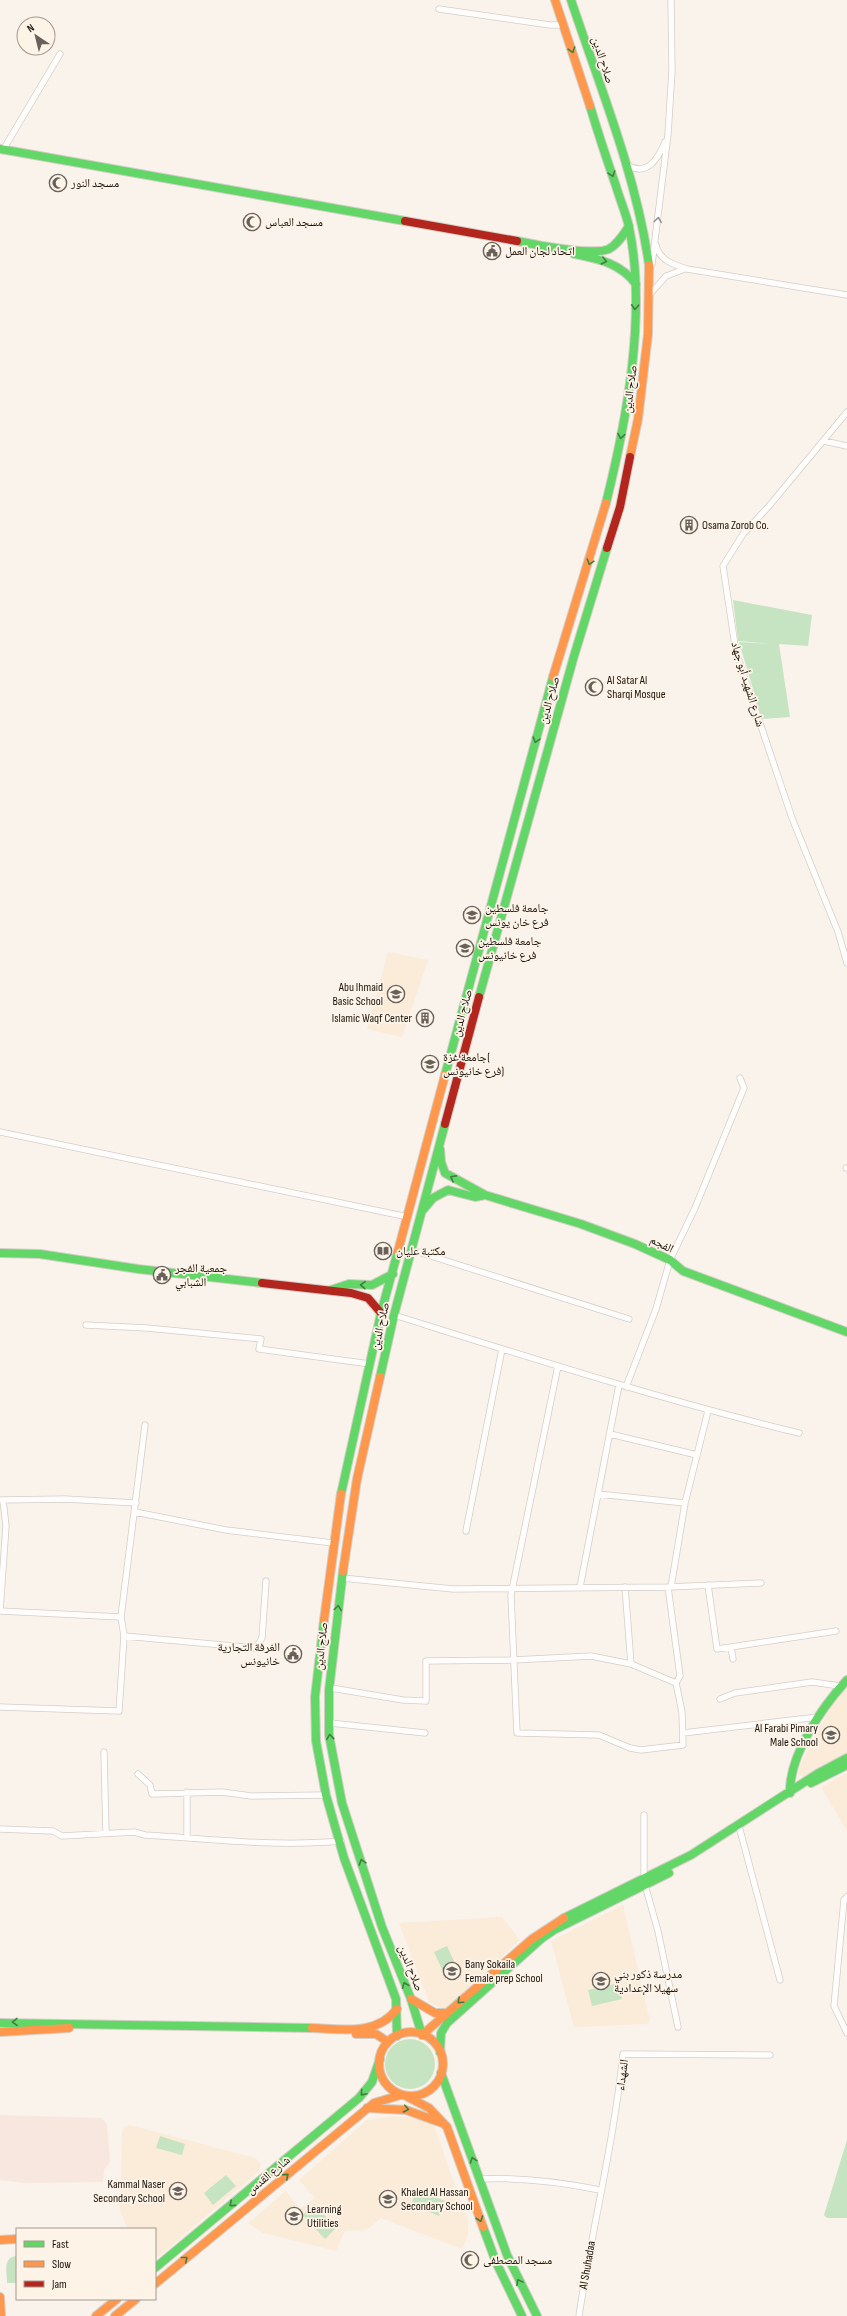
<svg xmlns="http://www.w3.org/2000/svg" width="847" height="2316" viewBox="0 0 847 2316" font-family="'Sofia Sans Condensed','Noto Naskh Arabic',sans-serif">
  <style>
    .built { fill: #fbebd9 }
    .medical { fill: #f7e7df }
    .green { fill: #c6e4c2 }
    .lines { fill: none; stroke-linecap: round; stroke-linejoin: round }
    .street-casing { stroke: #d4cec7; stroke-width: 7 }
    .fast-casing { stroke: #d4cec7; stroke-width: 10 }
    .slow-casing { stroke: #d4cec7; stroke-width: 10 }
    .jam-casing { stroke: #d4cec7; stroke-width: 10 }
    .street { stroke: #fefdfc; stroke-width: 5.5 }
    .fast { stroke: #63d668; stroke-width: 8 }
    .slow { stroke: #ff974d; stroke-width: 8 }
    .jam { stroke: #b3261e; stroke-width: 8 }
    .oneway { stroke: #417e3e }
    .oneway2 { stroke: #969390 }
    .labels { text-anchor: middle; stroke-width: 3.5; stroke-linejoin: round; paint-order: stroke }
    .street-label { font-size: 12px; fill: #18120b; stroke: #fef3e7 }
    .poi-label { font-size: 12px; fill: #18120b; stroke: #fef3e7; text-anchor: start }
  </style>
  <rect width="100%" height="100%" fill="#f9f3ec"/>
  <!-- built -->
  <path class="built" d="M388,952L428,960L402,1037L367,1029Z
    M847,1686V1756L802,1777L797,1773L802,1761L838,1694Z
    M847,1773V1831L821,1787Z
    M623,1905L650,2021L647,2024L574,2027L551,1941Z
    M502,1917L520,1940L444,2010L429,2002L399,1923Z
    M392,2116L407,2117L433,2123L468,2222V2235L462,2249L381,2218L366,2230L345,2231L336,2251L263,2233L248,2223L286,2191L300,2209L315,2198L299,2180L367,2120Z
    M130,2125L255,2158L261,2164L259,2171L158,2257H155V2229H128L120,2211L122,2132L124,2127Z"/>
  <!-- medical -->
  <path class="medical" d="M0,2115L101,2118L107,2124L110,2162L104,2170L103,2182L25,2183L0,2180Z"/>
  <!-- green -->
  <path class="green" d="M733,600L812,615L808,646L779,644L790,717L762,719L739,642L773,644L738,641Z
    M447,1946L459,1972L446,1978L434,1952Z
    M619,1983L622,1999L592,2006L588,1990Z
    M385 2064a25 25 0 1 1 50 0a25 25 0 1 1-50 0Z
    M160,2136L185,2144L182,2155L156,2148Z
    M847,2140V2218H827L824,2215Z
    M226,2175L236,2186L213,2205L204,2193Z
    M417,2190L445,2201L439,2216L411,2204Z
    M314,2204L336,2228L325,2239L303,2215Z
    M17,2256V2283H7C7,2272 2,2257 17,2256Z"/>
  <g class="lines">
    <defs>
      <path id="street" d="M439,9L550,25H563
        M3,150L60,54
        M627,165C647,177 658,159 665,142
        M656,245C659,260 674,265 687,269L847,295
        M652,264L668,134L672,71L671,0
        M651,293L666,276L685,269
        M847,412L769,506L743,534L723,566L736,652L792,818L838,932L847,963
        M824,441L847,446
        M0,1132L408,1217
        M846,1168H847
        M412,1250L629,1319
        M394,1315C528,1357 662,1400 799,1433
        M86,1325L147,1328L261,1339L259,1349L370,1364
        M558,1366L511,1595L517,1733L599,1735L630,1748L641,1750L683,1745L682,1712L676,1683L680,1676L668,1587
        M626,1387L656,1309L670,1260L695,1208L744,1088L740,1078
        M610,1434L697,1455
        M598,1494L685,1503
        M0,1500L65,1499L136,1503
        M135,1512L226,1530L333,1543
        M466,1531L502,1349
        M342,1578L453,1589L668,1587L761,1583
        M708,1585L717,1649L731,1647
        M580,1587L619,1385
        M625,1587L631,1664
        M671,1587L685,1503L708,1411
        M0,1611L121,1617
        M0,1611L6,1526L3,1500
        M124,1636L256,1648L262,1638L266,1581
        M733,1659L731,1647L836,1631
        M331,1688L403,1700L426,1701V1661L513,1660L591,1656L631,1664L676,1683
        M720,1699L735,1693L812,1682L840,1686
        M0,1707L119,1711L124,1636L121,1617L145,1425
        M330,1723L425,1733
        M683,1733L818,1717
        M104,1752L106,1833
        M138,1774L150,1785L152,1794L222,1792L251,1796L326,1795
        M187,1792V1837
        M0,1829L53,1831L62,1836L134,1832L145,1835C211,1839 275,1847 341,1841
        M740,1830L780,1980
        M644,1879V1815
        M645,1885L658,1931L678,2027
        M847,1897L844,1900L834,2006L847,2033
        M480,2179C521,2177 560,2182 600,2190
        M579,2316C592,2228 614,2142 623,2054L770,2055"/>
      <path id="fast" d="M571,0C600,87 636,174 649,265
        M590,106C598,133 607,160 616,186C620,200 626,213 629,227C647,313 627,419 606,503
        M0,149L405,221
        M517,241C535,245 594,256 609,249C618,244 624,234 629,226
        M574,254C599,259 620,263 636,284
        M479,997L574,656L607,548
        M445,1075L553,677
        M440,1149L441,1162L445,1173L485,1195L581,1224L635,1244L670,1260L683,1271L847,1332
        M423,1210L433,1198L448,1190L475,1197L485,1195
        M0,1253L40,1254L138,1269L262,1283
        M331,1290L349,1284L372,1285L393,1274
        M380,1377L394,1315L445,1124
        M341,1494L381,1313L398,1251
        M343,1571L329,1690V1735L342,1803L382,1927L411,1999L422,2035
        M324,1620L315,1697L316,1741L326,1795L344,1858L396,1999L397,2036
        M811,1783L847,1765
        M790,1793C789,1755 822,1707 847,1680
        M564,1918L691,1855L817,1774L847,1758
        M0,2023L312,2028
        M440,2052L441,2033L447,2023L541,1939L554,1930L669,1873
        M441,2073L507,2255L537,2316
        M483,2227L496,2262L522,2316
        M155,2268L359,2098L372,2082L380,2059"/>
      <path id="slow" d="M555,0L590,106
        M630,457L638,419L648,334L649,265
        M553,677L606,503
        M398,1251L445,1075
        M343,1571L357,1479L380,1377
        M324,1620L341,1494
        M411,1999L435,2013H446
        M312,2028C342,2029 377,2036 397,2009
        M0,2032L69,2028
        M379 2064a32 32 0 1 1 64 0a32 32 0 1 1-64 0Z
        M356,2034H376L388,2042
        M422,2035L532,1939L564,1918
        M406,2096L429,2108L447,2127L483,2227
        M367,2108L406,2110L442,2123
        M0,2240L17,2239
        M155,2284L374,2103L401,2095
        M0,2297L1,2316
        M96,2316L117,2299
        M115,2316L136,2299"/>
      <path id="jam" d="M405,221L517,241
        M607,548L620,507L630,457
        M445,1124L479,997
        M262,1283L351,1293L368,1298L381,1313"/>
    </defs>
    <!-- street casing -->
    <use href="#street" class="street-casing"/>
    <!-- fast casing -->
    <use href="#fast" class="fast-casing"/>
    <!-- slow casing -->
    <use href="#slow" class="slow-casing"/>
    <!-- jam casing -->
    <use href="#jam" class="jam-casing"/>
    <!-- street -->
    <use href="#street" class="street"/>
    <!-- fast -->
    <use href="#fast" class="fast"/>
    <!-- slow -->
    <use href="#slow" class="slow"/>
    <!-- jam -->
    <use href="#jam" class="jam"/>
  </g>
  <!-- one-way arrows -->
  <defs><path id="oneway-chevron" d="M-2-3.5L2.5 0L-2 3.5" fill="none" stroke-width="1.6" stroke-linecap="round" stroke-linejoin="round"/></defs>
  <g class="oneway">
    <use href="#oneway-chevron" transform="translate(572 50) rotate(72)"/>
    <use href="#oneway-chevron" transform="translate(612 174) rotate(72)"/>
    <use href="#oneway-chevron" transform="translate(604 261) rotate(14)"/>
    <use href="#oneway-chevron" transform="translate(635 307) rotate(93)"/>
    <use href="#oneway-chevron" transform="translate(621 436) rotate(99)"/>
    <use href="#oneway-chevron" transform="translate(590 562) rotate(107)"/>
    <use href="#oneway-chevron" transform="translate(536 740) rotate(106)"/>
    <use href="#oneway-chevron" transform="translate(453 1178) rotate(-152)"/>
    <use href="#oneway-chevron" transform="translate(363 1285) rotate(-177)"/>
    <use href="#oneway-chevron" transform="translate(338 1608) rotate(-82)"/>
    <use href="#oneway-chevron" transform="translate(330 1737) rotate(-96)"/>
    <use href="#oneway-chevron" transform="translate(362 1862) rotate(-107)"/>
    <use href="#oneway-chevron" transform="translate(405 1985) rotate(-113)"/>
    <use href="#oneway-chevron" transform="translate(460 2001) rotate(138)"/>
    <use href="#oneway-chevron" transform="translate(15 2022) rotate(179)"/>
    <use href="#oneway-chevron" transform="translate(363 2093) rotate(131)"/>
    <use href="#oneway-chevron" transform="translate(406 2109) rotate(12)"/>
    <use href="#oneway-chevron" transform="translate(473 2160) rotate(-109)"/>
    <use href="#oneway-chevron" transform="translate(286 2176) rotate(-40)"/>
    <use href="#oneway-chevron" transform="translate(232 2204) rotate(140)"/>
    <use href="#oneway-chevron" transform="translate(480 2219) rotate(71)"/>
    <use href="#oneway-chevron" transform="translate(185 2259) rotate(-39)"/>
    <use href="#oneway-chevron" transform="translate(519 2282) rotate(-118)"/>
  </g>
  <use class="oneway2" href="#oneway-chevron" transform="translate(658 220) rotate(-83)"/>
  <!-- icons -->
  <defs>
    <symbol id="mosque-ring" viewBox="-11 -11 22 22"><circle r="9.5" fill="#fef3e7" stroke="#67615a" stroke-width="1.5"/><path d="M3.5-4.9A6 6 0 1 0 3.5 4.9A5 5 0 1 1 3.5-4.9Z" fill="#67615a"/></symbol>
    <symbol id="civic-ring" viewBox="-11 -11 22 22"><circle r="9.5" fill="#fef3e7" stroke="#67615a" stroke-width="1.5"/><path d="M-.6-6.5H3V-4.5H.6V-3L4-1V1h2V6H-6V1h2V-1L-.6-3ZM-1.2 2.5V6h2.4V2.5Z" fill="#67615a"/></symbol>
    <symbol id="building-ring" viewBox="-11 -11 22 22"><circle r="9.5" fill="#fef3e7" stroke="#67615a" stroke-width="1.5"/><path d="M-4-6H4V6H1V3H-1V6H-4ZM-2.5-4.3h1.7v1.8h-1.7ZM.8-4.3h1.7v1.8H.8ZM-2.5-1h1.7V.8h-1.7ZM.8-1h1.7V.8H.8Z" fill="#67615a"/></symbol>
    <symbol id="school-ring" viewBox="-11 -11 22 22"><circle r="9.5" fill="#fef3e7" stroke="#67615a" stroke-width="1.5"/><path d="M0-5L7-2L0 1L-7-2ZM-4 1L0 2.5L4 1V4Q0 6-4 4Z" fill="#67615a"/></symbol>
    <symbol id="library-ring" viewBox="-11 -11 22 22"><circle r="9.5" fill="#fef3e7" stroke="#67615a" stroke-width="1.5"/><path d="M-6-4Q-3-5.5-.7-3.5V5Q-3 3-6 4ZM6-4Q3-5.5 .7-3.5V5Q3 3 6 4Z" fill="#67615a"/></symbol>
  </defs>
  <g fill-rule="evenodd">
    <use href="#mosque-ring" x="48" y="173" width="20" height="20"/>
    <use href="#mosque-ring" x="242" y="212" width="20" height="20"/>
    <use href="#civic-ring" x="482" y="241" width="20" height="20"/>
    <use href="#building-ring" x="679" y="515" width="20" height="20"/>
    <use href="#mosque-ring" x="584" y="677" width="20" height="20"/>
    <use href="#school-ring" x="462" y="905" width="20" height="20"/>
    <use href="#school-ring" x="455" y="938" width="20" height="20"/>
    <use href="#school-ring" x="386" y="984" width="20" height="20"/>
    <use href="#building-ring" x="415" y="1008" width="20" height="20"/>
    <use href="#school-ring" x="420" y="1054" width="20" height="20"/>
    <use href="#library-ring" x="373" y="1241" width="20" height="20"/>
    <use href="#civic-ring" x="152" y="1265" width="20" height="20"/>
    <use href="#civic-ring" x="283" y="1644" width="20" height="20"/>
    <use href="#school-ring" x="821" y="1725" width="20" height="20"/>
    <use href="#school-ring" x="442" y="1961" width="20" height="20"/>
    <use href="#school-ring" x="591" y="1971" width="20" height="20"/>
    <use href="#school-ring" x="168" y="2181" width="20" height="20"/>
    <use href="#school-ring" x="378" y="2189" width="20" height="20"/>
    <use href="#school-ring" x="284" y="2206" width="20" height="20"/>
    <use href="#mosque-ring" x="460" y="2250" width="20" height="20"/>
  </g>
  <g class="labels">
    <!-- street labels -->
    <g class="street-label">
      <text transform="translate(603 60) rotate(72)" y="4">صلاح الدين</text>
      <text transform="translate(630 389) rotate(-83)" y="4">صلاح الدين</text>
      <text transform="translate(748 684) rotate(73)" y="4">شارع الشهيد أبو جهاد</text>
      <text transform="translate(549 700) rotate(-74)" y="4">صلاح الدين</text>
      <text transform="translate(462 1013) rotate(-75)" y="4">صلاح الدين</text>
      <text transform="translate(662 1244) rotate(27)" y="4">الفجم</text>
      <text transform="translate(380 1326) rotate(-77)" y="4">صلاح الدين</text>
      <text transform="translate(321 1646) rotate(-84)" y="4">صلاح الدين</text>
      <text transform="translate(411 1968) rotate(68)" y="4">صلاح الدين</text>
      <text transform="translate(622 2075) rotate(-82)" y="4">الشهداء</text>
      <text transform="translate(268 2175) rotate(-40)" y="4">شارع القدس</text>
      <text transform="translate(587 2265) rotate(-80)" y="4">Al Shuhadaa</text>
    </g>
    <!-- poi labels -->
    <g class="poi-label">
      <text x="71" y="187">مسجد النور</text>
      <text x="265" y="226">مسجد العباس</text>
      <text x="505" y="255">اتحاد لجان العمل</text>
      <text x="702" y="529">Osama Zorob Co.</text>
      <text x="607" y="684">Al Satar Al<tspan x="607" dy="14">Sharqi Mosque</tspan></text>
      <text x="485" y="912">جامعة فلسطين<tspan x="485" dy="14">فرع خان يونس</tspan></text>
      <text x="478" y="945">جامعة فلسطين<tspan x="478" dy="14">فرع خانيونس</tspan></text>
      <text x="383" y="991" text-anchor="end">Abu Ihmaid<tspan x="383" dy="14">Basic School</tspan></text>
      <text x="412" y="1022" text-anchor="end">Islamic Waqf Center</text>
      <text x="443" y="1061">جامعة غزة(<tspan x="443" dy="14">فرع خانيونس)</tspan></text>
      <text x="396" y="1255">مكتبة عليان</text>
      <text x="175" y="1272">جمعية الفجر<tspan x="175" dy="14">الشبابي</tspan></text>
      <text x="280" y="1651" text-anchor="end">الغرفة التجارية<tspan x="280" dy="14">خانيونس</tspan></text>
      <text x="818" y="1732" text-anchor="end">Al Farabi Pimary<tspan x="818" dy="14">Male School</tspan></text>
      <text x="465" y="1968">Bany Sokaila<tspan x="465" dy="14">Female prep School</tspan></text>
      <text x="614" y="1978">مدرسة ذكور بني<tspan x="614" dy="14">سهيلا الإعدادية</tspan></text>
      <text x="165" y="2188" text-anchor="end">Kammal Naser<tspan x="165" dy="14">Secondary School</tspan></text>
      <text x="401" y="2196">Khaled Al Hassan<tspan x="401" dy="14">Secondary School</tspan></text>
      <text x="307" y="2213">Learning<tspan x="307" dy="14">Utilities</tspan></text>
      <text x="483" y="2264">مسجد المصطفى</text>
    </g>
  </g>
  <!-- legend -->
  <rect x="16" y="2228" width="140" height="72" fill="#fef3e7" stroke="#a2998f"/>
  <rect x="24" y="2241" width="20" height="6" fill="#63d668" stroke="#a2998f"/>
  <text x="52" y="2248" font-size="12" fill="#18120b">Fast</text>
  <rect x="24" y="2261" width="20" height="6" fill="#ff974d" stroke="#a2998f"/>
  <text x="52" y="2268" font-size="12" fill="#18120b">Slow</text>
  <rect x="24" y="2281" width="20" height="6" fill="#b3261e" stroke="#a2998f"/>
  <text x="52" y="2288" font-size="12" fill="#18120b">Jam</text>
  <!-- north arrow -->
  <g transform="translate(36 36) rotate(325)"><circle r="19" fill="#fef3e7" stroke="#a2998f"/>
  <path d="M0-3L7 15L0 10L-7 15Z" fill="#67615a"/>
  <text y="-6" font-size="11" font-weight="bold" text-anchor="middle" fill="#18120b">N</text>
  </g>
</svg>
